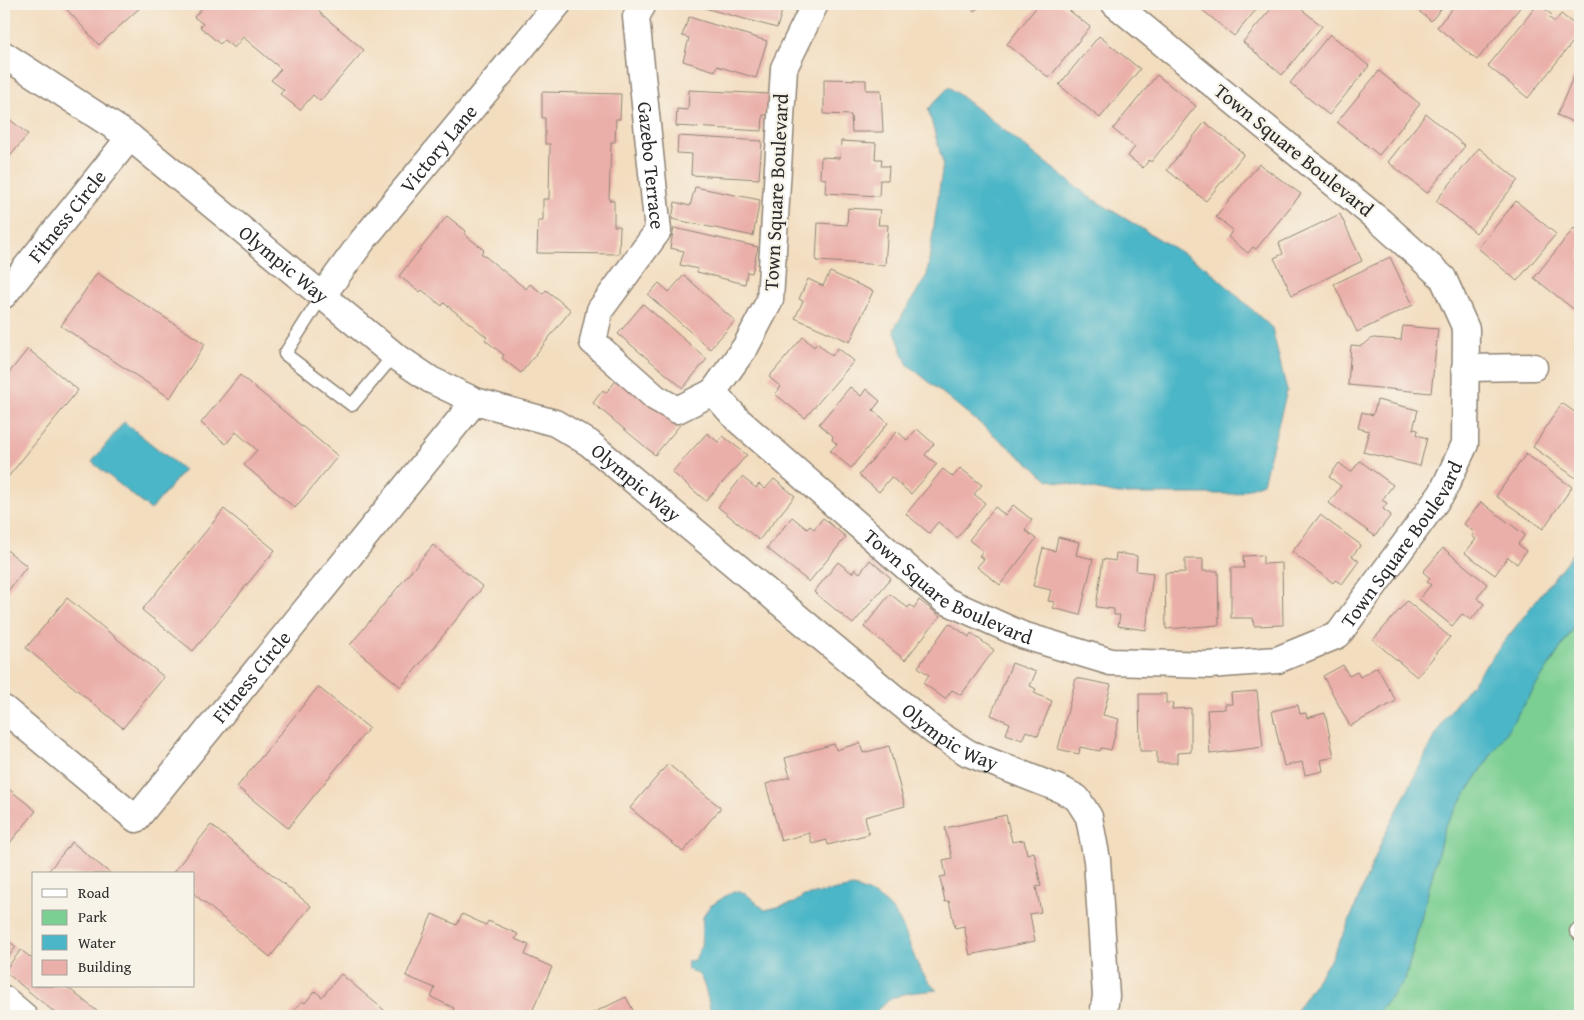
<svg xmlns="http://www.w3.org/2000/svg" width="1584" height="1020" viewBox="0 0 1584 1020" font-family="'Gentium Book Plus',serif">
  <style>
    .green { fill: #7bcf93; stroke: #537d5f }
    .water { fill: #4bb6c7; stroke: #3b7079 }
    .building { fill: #eaafa8 }
    .lines { fill: none; stroke-linecap: round; stroke-linejoin: round }
    .service-casing { stroke: #8f8475; stroke-width: 15 }
    .minor-casing { stroke: #8f8475; stroke-width: 29 }
    .service { stroke: #fff; stroke-width: 12 }
    .minor { stroke: #fff; stroke-width: 26 }
    .labels { text-anchor: middle; stroke-width: 4.5; stroke-linejoin: round; paint-order: stroke }
    .street-label { font-size: 20px; fill: #2b2b2b; stroke: #f7f3e8 }
  </style>
  <rect width="100%" height="100%" fill="#f7f3e8"/>
  <filter id="ink" filterUnits="userSpaceOnUse"><feTurbulence type="fractalNoise" baseFrequency=".02" numOctaves="2"/><feDisplacementMap in="SourceGraphic" scale="10" xChannelSelector="R" yChannelSelector="G"/><feConvolveMatrix kernelMatrix="1 2 1 2 8 2 1 2 1" color-interpolation-filters="sRGB"/></filter>
  <filter id="wash" filterUnits="userSpaceOnUse"><feTurbulence type="fractalNoise" baseFrequency=".0096" numOctaves="4" result="noise"/><feDisplacementMap in="SourceGraphic" scale="20" xChannelSelector="R" yChannelSelector="G"/><feGaussianBlur stdDeviation="1.12" result="paint"/><feColorMatrix in="noise" values="0 0 0 0 0 0 0 0 0 0 0 0 0 0 0 0 0 1.4 0 .05"/><feComposite in="paint" operator="in"/></filter>
  <g filter="url(#wash)">
    <rect width="100%" height="100%" fill="#f3ddbf"/>
    <!-- green -->
    <path class="green" d="M1580,618V1016H1375L1405,980L1445,826Z"/>
    <!-- water -->
    <path class="water" d="M949,87L1088,196L1207,268L1272,328L1287,391L1263,483L1235,494H1118L1049,480L907,364L894,329L927,275L943,163L928,109Z
      M124,422L184,470L151,510L92,462Z
      M1580,544V618L1445,826L1405,980L1375,1016H1292L1329,962L1346,929L1383,838L1444,719Z
      M853,887C919,905 897,954 937,990C906,994 894,990 872,1016H712C709,1006 705,980 698,974C695,972 690,971 687,969L688,961L695,960L701,946L703,917L709,907L733,891L745,893L765,910L794,903L804,896Z"/>
    <g id="blocks">
      <!-- building -->
      <path class="building" d="M62,4H144L99,45Z
        M206,4H316L322,8L319,12L364,50L320,101L313,95L300,110L280,94L284,90L271,80L281,69L243,37L234,48L224,40L220,44L200,27L203,24L194,17Z
        M702,4H784L777,28L701,7Z
        M969,4H986L973,11Z
        M1039,4H1061L1090,27L1049,78L1007,44Z
        M1195,4H1261L1234,36Z
        M1275,4H1295L1322,26L1282,75L1243,42Z
        M1410,4H1445L1431,21Z
        M1456,4H1523L1477,60L1437,27Z
        M1538,4L1552,15L1549,18L1555,22L1561,14L1580,29V33L1528,98L1488,66Z
        M689,17L767,41L756,78L717,66L715,71L683,61L689,38L682,36Z
        M1330,34L1369,66L1329,115L1290,83Z
        M1099,36L1140,69L1100,118L1059,85Z
        M1580,61V125L1557,115Z
        M1379,71L1420,104L1379,155L1337,122Z
        M1157,75L1196,106L1151,162L1149,160L1143,168L1128,156L1135,147L1113,129Z
        M824,79L866,80V90H881L883,132H852L851,115L824,114Z
        M689,90L770,94L769,115H763L762,131L676,126L677,109L688,110Z
        M542,92L621,94L620,119H616L615,142H611L609,200L614,201V226H620L619,254L537,253L538,221H543V199H549L550,144H545V118H542Z
        M1426,114L1465,146L1427,193L1388,162Z
        M4,115L28,134L4,164Z
        M1205,122L1244,154L1206,201L1167,170Z
        M678,136L762,141L759,179L691,175L692,154L677,153Z
        M841,141L876,143L875,159H882L881,166H889L888,180H880L879,196L825,193L826,179L820,178L821,157L840,158Z
        M1479,148L1518,180L1476,233L1436,201Z
        M1259,164L1301,194L1256,249L1253,247L1248,253L1228,237L1233,230L1216,217Z
        M695,187L760,200L753,236L672,219L675,202L690,206Z
        M1516,201L1556,234L1517,281L1478,248Z
        M848,208L880,210L878,225H888L885,265L816,261L818,223L847,225Z
        M1340,214L1362,261L1292,295L1274,258L1283,254L1279,243Z
        M447,216L466,231L464,234L484,250L481,253L526,289L530,284L543,294L546,290L571,310L521,373L502,358L504,355L485,340L487,337L444,303L442,306L422,290L420,292L399,276Z
        M674,228L758,247L752,273L747,272L745,284L697,272L698,269L680,265L684,251L670,248Z
        M1574,228L1580,233V305L1576,311L1534,278Z
        M1390,257L1413,305L1357,332L1334,284Z
        M830,272L873,291L850,342L795,318L803,301L799,299L808,279L823,286Z
        M97,273L205,344L170,398L61,326Z
        M684,275L735,321L710,349L648,295L659,283L669,292Z
        M643,304L707,359L683,388L618,334Z
        M1403,326L1438,329L1431,393L1348,385L1351,345L1361,346L1373,338L1401,340Z
        M803,337L814,347L817,343L832,356L838,348L854,361L805,418L775,394L781,387L769,377Z
        M28,349L78,390L4,482V379Z
        M240,375L338,456L295,508L244,465L257,450L236,432L226,444L201,423Z
        M619,377L629,382L680,425L655,455L593,403L603,390L606,393Z
        M850,387L861,396L866,389L880,401L873,410L888,423L851,468L830,451L837,444L832,440L833,436L819,424Z
        M1377,400L1418,410L1413,429L1418,430L1417,435L1427,438L1420,466L1363,452L1369,431L1358,428L1362,412L1373,415Z
        M1562,403L1580,416V481L1533,447Z
        M917,429L934,444L925,455L937,464L911,494L891,477L879,492L859,475L897,431L907,440Z
        M707,433L718,442L723,436L747,455L706,501L672,472Z
        M1526,454L1572,487L1543,529L1496,496Z
        M1360,461L1393,485L1382,500L1387,503L1383,509L1391,515L1375,536L1329,503L1341,486L1329,477L1339,463L1351,472Z
        M960,468L982,485L974,494L985,503L957,538L938,522L929,533L906,514L943,469L953,477Z
        M742,477L756,488L759,484L765,489L774,479L795,496L759,540L718,507Z
        M1481,502L1525,535L1518,544L1526,551L1517,564L1508,557L1495,575L1465,553L1476,539L1472,536L1474,532L1464,524Z
        M1013,505L1032,520L1025,530L1036,539L1000,585L977,567L984,559L979,556L983,551L969,540L995,507L1005,515Z
        M224,509L275,550L193,651L142,610Z
        M1320,515L1361,545L1352,556L1359,561L1342,584L1335,580L1333,583L1292,552Z
        M792,517L807,529L810,526L814,529L823,518L846,537L809,582L767,548Z
        M1058,537L1079,542L1076,555L1093,559L1080,615L1053,608L1055,602L1048,601L1051,590L1033,586L1043,548L1055,551Z
        M433,545L483,587L401,687L350,645Z
        M4,548L27,566L4,596Z
        M1443,548L1487,584L1477,598L1484,604L1471,620L1462,614L1452,626L1419,599L1431,585L1427,582L1430,578L1423,572Z
        M1116,553L1137,556L1136,571L1153,573L1146,630L1118,626L1120,615H1114V609L1096,607L1103,559L1115,561Z
        M1263,555V564L1282,563L1283,625L1254,626L1253,618H1231V568H1244L1243,556Z
        M1185,559H1203V571H1218L1219,625L1166,629L1165,573L1185,572Z
        M870,560L891,578L853,624L814,592L838,562L852,573L855,569L860,573Z
        M890,594L908,608L910,605L914,608L919,600L940,616L905,660L864,627Z
        M67,598L164,677L123,728L26,648Z
        M1407,601L1450,637L1417,677L1373,640Z
        M949,623L969,637L971,633L994,650L961,695L952,690L945,699L923,683L929,675L918,667Z
        M1012,663L1036,672L1030,686L1036,689L1034,693L1052,701L1038,736L1026,731L1022,740L1006,734L1010,723L991,715Z
        M1343,665L1349,676L1357,672L1360,677L1377,667L1396,701L1350,726L1323,676Z
        M1076,678L1111,685L1103,715L1119,719L1111,750L1101,748L1100,751L1080,747L1079,754L1058,749Z
        M318,687L369,728L288,828L237,787Z
        M1257,691L1263,747L1210,754L1207,710L1225,709V704H1232L1231,693Z
        M1139,694H1166V703H1173L1172,709L1191,708V752L1177,753V763H1157V751H1140Z
        M1298,705L1300,714L1306,713L1307,718L1325,713L1334,757L1321,760L1323,771L1305,775L1302,762L1284,766L1272,711Z
        M860,743L863,753L889,746L905,806L865,817L869,834L828,845L827,840L812,844L809,833L781,841L766,784L790,777L785,758L834,744L836,750Z
        M668,764L721,808L683,852L630,808Z
        M4,785L36,811L4,850Z
        M1006,815L1012,842L1024,840L1027,854L1034,852L1041,886L1036,887L1041,912L1030,914L1035,941L970,955L964,926L955,928L949,901L945,902L940,877L946,876L943,860L952,858L945,828Z
        M211,825L311,906L270,957L194,894V874H172Z
        M72,842L111,874H46Z
        M432,914L457,925L462,914L486,925L488,921L518,934L515,939L529,945L525,955L552,967L530,1016H464L453,1011L454,1008L431,997L435,988L406,976Z
        M4,937L16,947L4,962Z
        M21,950L34,960V986H66L103,1016H59L4,971Z
        M341,974L391,1016H289L302,1001L305,1003L315,991L322,997Z
        M626,997L636,1016H587Z"/>
    </g>
  </g>
  <g filter="url(#ink)">
    <use href="#blocks" fill-opacity="0" stroke="#8f8475" stroke-width="1"/>
    <g class="lines">
      <defs>
        <path id="service" d="M322,296L285,354L352,405L394,355
          M1576,931L1580,935"/>
        <g id="minor">
          <path id="s1" d="M643,4L636,17L658,231L600,310L593,342L656,398L677,410L713,392"/>
          <path id="s2" d="M815,4L784,68L770,300L746,346L713,392L738,420L944,600L1022,635L1111,662L1209,665L1277,660L1338,635L1442,493L1465,444L1466,329L1443,278L1380,221L1115,4"/>
          <path id="s3" d="M4,55L130,137L394,355L431,380L475,401L555,423L589,443L935,732L968,753L1060,789L1077,798L1089,817L1097,860L1106,996L1103,1016"/>
          <path id="s4" d="M4,295L130,137"/>
          <path id="s5" d="M322,296L363,240L558,4"/>
          <path d="M1465,368L1534,367"/>
          <path id="s6" d="M4,709L136,819L475,401"/>
          <path d="M4,999L24,1016"/>
        </g>
      </defs>
      <!-- service casing -->
      <use href="#service" class="service-casing"/>
      <!-- minor casing -->
      <use href="#minor" class="minor-casing"/>
      <!-- service -->
      <use href="#service" class="service"/>
      <!-- minor -->
      <use href="#minor" class="minor"/>
    </g>
  </g>
  <g class="labels">
    <!-- street labels -->
    <g class="street-label">
      <text dy="7" stroke="none"><textPath href="#s5" startOffset="188">Victory Lane</textPath></text>
      <text transform="translate(1294 150) rotate(39)" y="7">Town Square Boulevard</text>
      <text dy="7" stroke="none"><textPath href="#s1" startOffset="164">Gazebo Terrace</textPath></text>
      <text transform="translate(776 192) rotate(-87)" y="7">Town Square Boulevard</text>
      <text dy="7" stroke="none"><textPath href="#s4" startOffset="101">Fitness Circle</textPath></text>
      <text dy="7" stroke="none"><textPath href="#s3" startOffset="350">Olympic Way</textPath></text>
      <text dy="7" stroke="none"><textPath href="#s3" startOffset="770">Olympic Way</textPath></text>
      <text dy="7" stroke="none"><textPath href="#s2" startOffset="1245">Town Square Boulevard</textPath></text>
      <text dy="7" stroke="none"><textPath href="#s2" startOffset="720">Town Square Boulevard</textPath></text>
      <text dy="7" stroke="none"><textPath href="#s6" startOffset="355">Fitness Circle</textPath></text>
      <text dy="7" stroke="none"><textPath href="#s3" startOffset="1175">Olympic Way</textPath></text>
    </g>
  </g>
  <!-- margin -->
  <rect width="1584" height="1020" fill="none" stroke="#f7f3e8" stroke-width="20"/>
  <!-- legend -->
  <rect x="32" y="872" width="162" height="115" fill="#f7f3e8" stroke="#a5a39c"/>
  <rect x="42" y="889" width="25" height="8" fill="#ffffff" stroke="#a5a39c"/>
  <text x="78" y="898" font-size="15" fill="#2b2b2b">Road</text>
  <rect x="42" y="910" width="25" height="15" fill="#7bcf93" stroke="#a5a39c"/>
  <text x="78" y="922" font-size="15" fill="#2b2b2b">Park</text>
  <rect x="42" y="935" width="25" height="15" fill="#4bb6c7" stroke="#a5a39c"/>
  <text x="78" y="948" font-size="15" fill="#2b2b2b">Water</text>
  <rect x="42" y="960" width="25" height="15" fill="#eaafa8" stroke="#a5a39c"/>
  <text x="78" y="972" font-size="15" fill="#2b2b2b">Building</text>
</svg>
